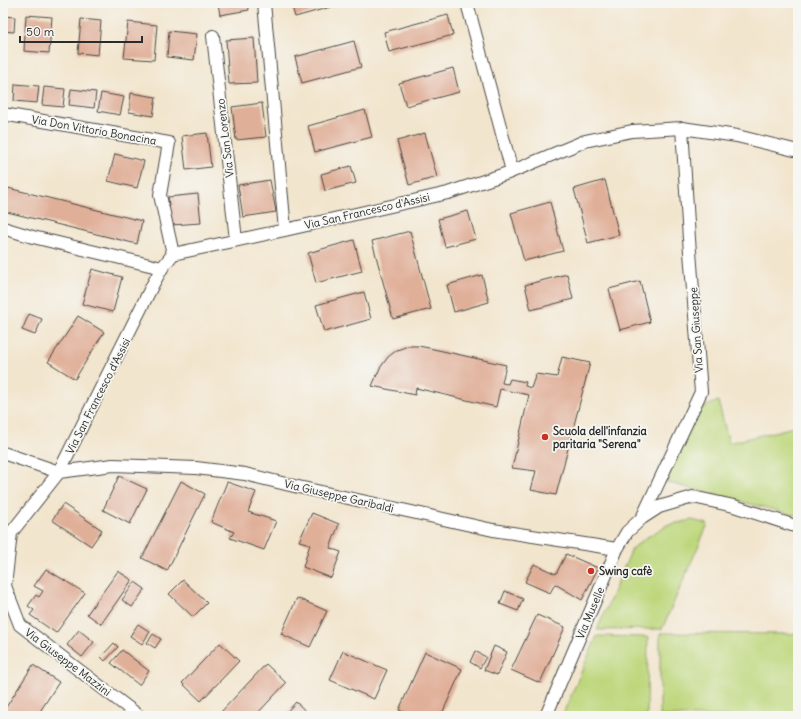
<svg xmlns="http://www.w3.org/2000/svg" width="801" height="719" viewBox="0 0 801 719" font-family="Delius,sans-serif">
  <style>
    .green { fill: #bed77b; stroke: #748153 }
    .building { fill: #e0af98 }
    .lines { fill: none; stroke-linecap: round; stroke-linejoin: round }
    .street-casing { stroke: #494743; stroke-width: 14 }
    .street { stroke: #fff; stroke-width: 12 }
    .poi-dot { fill: #c8321e; stroke: #f6f6f2; stroke-width: 1.5 }
    .labels { text-anchor: middle; stroke-width: 3.5; stroke-linejoin: round; paint-order: stroke }
    .street-label { font-size: 11px; fill: #2b2b2b; stroke: #f6f6f2 }
    .poi-label { font-size: 11px; font-weight: bold; fill: #2b2b2b; stroke: #f6f6f2; text-anchor: start }
  </style>
  <rect width="100%" height="100%" fill="#f6f6f2"/>
  <filter id="ink" filterUnits="userSpaceOnUse"><feTurbulence type="fractalNoise" baseFrequency=".025" numOctaves="2"/><feDisplacementMap in="SourceGraphic" scale="8" xChannelSelector="R" yChannelSelector="G"/><feConvolveMatrix kernelMatrix="1 2 1 2 8 2 1 2 1" color-interpolation-filters="sRGB"/></filter>
  <filter id="wash" filterUnits="userSpaceOnUse"><feTurbulence type="fractalNoise" baseFrequency=".012" numOctaves="4" result="noise"/><feDisplacementMap in="SourceGraphic" scale="16" xChannelSelector="R" yChannelSelector="G"/><feGaussianBlur stdDeviation="0.9" result="paint"/><feColorMatrix in="noise" values="0 0 0 0 0 0 0 0 0 0 0 0 0 0 0 0 0 1.4 0 .05"/><feComposite in="paint" operator="in"/></filter>
  <g filter="url(#wash)">
    <rect width="100%" height="100%" fill="#f2e5cd"/>
    <!-- green -->
    <path class="green" d="M718,401L729,443L798,426V516L665,482L700,409Z
      M692,520L708,524L662,629L597,630L632,549L644,539L667,525Z
      M660,633L798,634V716H660Z
      M597,636L648,637L647,716H562Z"/>
    <g id="blocks">
      <!-- building -->
      <path class="building" d="M218,3H248L249,10L220,15Z
        M291,3H345L295,17Z
        M26,15L52,17L49,53L24,51Z
        M448,15L453,35L389,52L384,32Z
        M3,16L15,17L14,32L3,31Z
        M81,19L101,21L98,55L78,53Z
        M128,22L157,25L154,60L124,58Z
        M169,31L197,34L194,60L167,57Z
        M254,38L257,83L229,84L226,40Z
        M354,41L361,67L302,83L295,57Z
        M453,68L459,92L406,106L399,83Z
        M3,70L7,71L4,99H3Z
        M15,84L39,86L37,103L14,101Z
        M44,87L65,89L63,107L42,105Z
        M71,89L96,92L94,108L69,105Z
        M101,93L124,97L120,115L98,111Z
        M131,93L156,97L153,116L129,112Z
        M262,103L266,137L236,140L232,107Z
        M365,110L372,137L315,152L308,126Z
        M207,133L211,167L186,170L182,136Z
        M425,133L437,177L409,185L397,141Z
        M115,154L144,161L137,188L108,181Z
        M351,166L356,183L325,191L321,174Z
        M270,180L276,212L243,217L238,185Z
        M605,180L619,235L588,243L574,189Z
        M8,188L142,221L137,244L3,211V208Z
        M198,194L201,223L171,225L168,197Z
        M550,202L563,251L524,261L511,213Z
        M468,211L476,239L445,247L438,219Z
        M410,231L431,309L393,319L372,241Z
        M354,240L362,271L316,283L308,253Z
        M92,269L122,277L113,312L82,304Z
        M567,274L573,299L531,310L525,285Z
        M482,275L489,302L454,312L447,285Z
        M640,281L650,322L620,330L609,289Z
        M364,292L371,319L324,332L316,305Z
        M29,314L42,319L35,335L22,330Z
        M78,316L104,332L75,379L48,362Z
        M408,346H418L429,348L506,365L502,383L508,384L510,379L526,382L525,386L531,388L536,374L557,377L562,357L590,363L556,495L531,490L536,471L512,468L529,395L500,389L496,407L416,388L415,395L372,386L380,368L388,357L397,350Z
        M119,476L147,489L130,524L103,510Z
        M181,481L205,494L167,571L142,558Z
        M227,482L256,492L248,512L276,521L264,550L230,538L234,532L211,522Z
        M63,504L102,530L91,546L52,520Z
        M312,513L339,524L330,548L341,552L331,578L303,567L310,544L299,541Z
        M566,554L598,568L582,600L555,584L550,593L525,582L534,564L556,574Z
        M46,569L85,593L56,633L30,615L34,610L28,606L36,595L39,597L43,591L34,586Z
        M118,571L132,580L101,624L87,614Z
        M183,580L207,603L193,617L169,594Z
        M135,582L145,589L132,607L122,600Z
        M505,591L523,599L518,611L500,604Z
        M297,598L327,611L310,647L281,634Z
        M537,615L565,627L540,683L511,670Z
        M138,624L150,632L142,644L130,636Z
        M79,630L94,642L82,657L67,645Z
        M153,634L161,639L155,648L147,643Z
        M114,643L118,647L105,661L101,657Z
        M220,643L239,661L201,701L182,683Z
        M494,646L507,652L497,675L484,670Z
        M122,650L149,671L139,685L111,663Z
        M343,651L387,670L374,699L330,680Z
        M475,651L486,657L480,668L470,662Z
        M425,652L462,669L441,716H413L399,710Z
        M266,664L286,683L255,716H224L220,713Z
        M33,665L59,682L37,716H9L3,712Z
        M296,702L311,716H283Z"/>
    </g>
  </g>
  <g filter="url(#ink)">
    <use href="#blocks" fill-opacity="0" stroke="#494743" stroke-width="1"/>
    <g class="lines">
      <defs>
        <path id="street" d="M264,3L285,230
          M467,3L512,171
          M213,36L236,240
          M3,114L169,143L160,195L173,254
          M3,228L33,237L162,268
          M3,453L59,472L113,465L196,468L245,474L294,486L493,530L617,549
          M642,518L701,392L689,239L682,128
          M139,716L20,625L5,586L11,533L59,472L153,284L162,268L173,254L285,230L448,193L508,173L585,141L632,131L682,128L737,136L794,150H798
          M546,716L617,549L627,532L642,518L659,507L693,497L734,506L798,527"/>
      </defs>
      <!-- street casing -->
      <use href="#street" class="street-casing"/>
      <!-- street -->
      <use href="#street" class="street"/>
    </g>
  </g>
  <!-- markers -->
  <g class="poi-dot">
    <circle cx="545" cy="437" r="4"/>
    <circle cx="591" cy="571" r="4"/>
  </g>
  <g class="labels">
    <!-- street labels -->
    <g class="street-label">
      <text transform="translate(94 130) rotate(10)" y="4">Via Don Vittorio Bonacina</text>
      <text transform="translate(225 138) rotate(-97)" y="4">Via San Lorenzo</text>
      <text transform="translate(367 211) rotate(-13)" y="4">Via San Francesco d'Assisi</text>
      <text transform="translate(696 330) rotate(-94)" y="4">Via San Giuseppe</text>
      <text transform="translate(98 396) rotate(-63)" y="4">Via San Francesco d'Assisi</text>
      <text transform="translate(339 496) rotate(13)" y="4">Via Giuseppe Garibaldi</text>
      <text transform="translate(590 613) rotate(-67)" y="4">Via Muselle</text>
      <text transform="translate(68 662) rotate(37)" y="4">Via Giuseppe Mazzini</text>
    </g>
    <!-- poi labels -->
    <g class="poi-label">
      <text x="553" y="435">Scuola dell'infanzia<tspan x="553" dy="13">paritaria "Serena"</tspan></text>
      <text x="599" y="575">Swing cafè</text>
    </g>
  </g>
  <!-- margin -->
  <rect width="801" height="719" fill="none" stroke="#f6f6f2" stroke-width="16"/>
  <!-- scale -->
  <path d="M20 36v6h122v-6" fill="none" stroke="#2b2b2b" stroke-width="2"/>
  <text x="26" y="36" font-size="12" fill="#2b2b2b" stroke="#f6f6f2" stroke-width="3" paint-order="stroke">50 m</text>
</svg>
